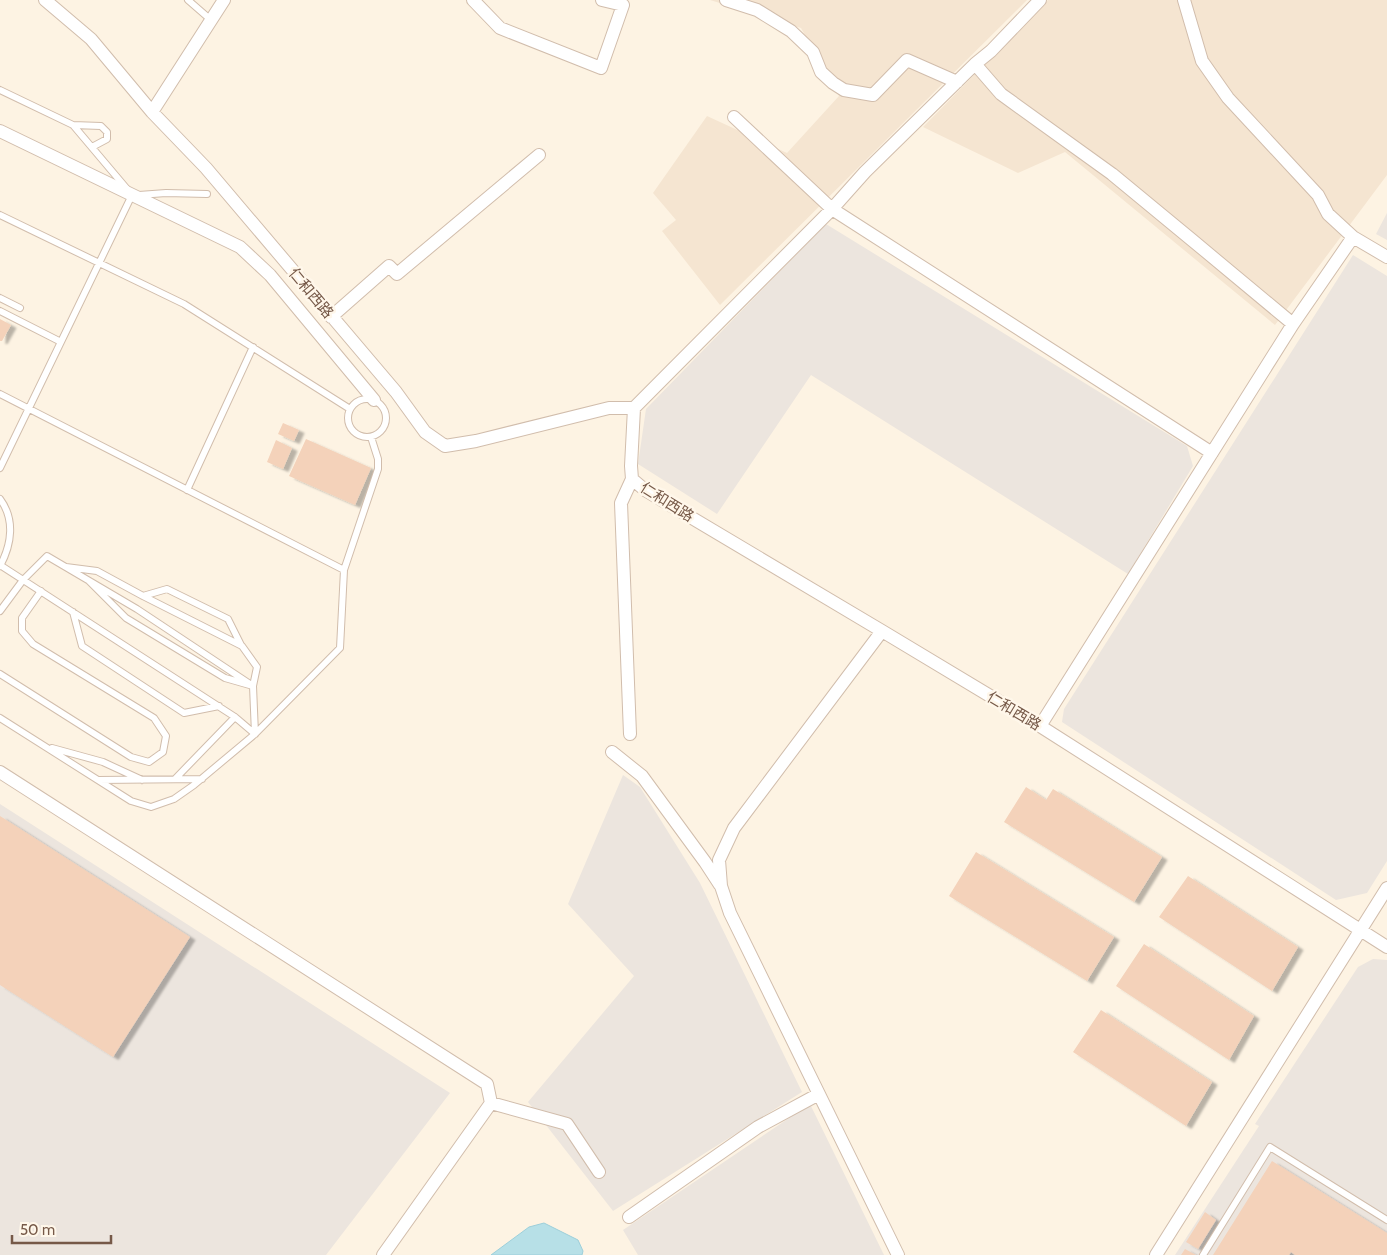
<svg xmlns="http://www.w3.org/2000/svg" width="1387" height="1255" viewBox="0 0 1387 1255" font-family="Cabin,'Noto Sans SC',sans-serif">
  <style>
    .residential { fill: #f5e5d1 }
    .industrial { fill: #ece5de }
    .water { fill: #b7e0e7; stroke: #9dcfda }
    .building { fill: #f4d2ba; filter: url(#shadow) }
    .lines { fill: none; stroke-linecap: round; stroke-linejoin: round }
    .service-casing { stroke: #d1bdac; stroke-width: 8 }
    .minor-casing { stroke: #d1bdac; stroke-width: 14 }
    .service { stroke: #fff; stroke-width: 6 }
    .minor { stroke: #fff; stroke-width: 12 }
    .labels { text-anchor: middle; stroke-width: 5; stroke-linejoin: round; paint-order: stroke }
    .street-label { font-size: 15px; fill: #765948; stroke: #fff7ea }
  </style>
  <defs>
    <filter id="shadow"><feDropShadow dx="5.5" dy="3" stdDeviation="1" flood-color="#0004"/></filter>
  </defs>
  <rect width="100%" height="100%" fill="#fdf3e3"/>
  <!-- residential -->
  <path class="residential" d="M710,0H1027L720,305L662,231L676,220L653,193L707,116L787,153L839,96L801,28Z
    M1048,0H1387V175L1275,325L1065,152L1018,173L923,127Z"/>
  <!-- industrial -->
  <path class="industrial" d="M1387,213V240L1376,234Z
    M826,224L1187,446L1193,466L1128,574L811,375L717,514L638,464L646,409Z
    M1353,255L1387,276V861L1367,893L1336,900L1062,722L1064,709Z
    M623,775L640,787L700,883L802,1092L613,1211L528,1102L634,976L568,904Z
    M0,804L450,1093L326,1255H0Z
    M1373,959L1387,960V1255H1175L1259,1126L1255,1124L1358,967Z
    M810,1104L884,1255H638L623,1230Z"/>
  <!-- water -->
  <path class="water" d="M544,1223L578,1240L583,1251L582,1255H491L529,1227Z"/>
  <!-- building -->
  <path class="building" d="M0,319L11,325L2,341H0Z
    M283,423L299,430L294,441L278,434Z
    M306,439L371,468L355,505L289,476Z
    M276,440L292,448L283,469L267,462Z
    M1026,787L1046,800L1053,789L1162,857L1134,902L1004,822Z
    M0,816L190,937L113,1057L0,985Z
    M976,852L1114,937L1087,981L949,896Z
    M1188,876L1298,947L1272,991L1159,917Z
    M1144,944L1254,1016L1229,1060L1116,986Z
    M1101,1010L1212,1082L1186,1126L1073,1052Z
    M1272,1161L1387,1233V1255H1295L1291,1252L1289,1255H1213Z
    M1205,1212L1216,1220L1198,1249L1186,1242Z
    M1185,1249L1196,1255H1181Z"/>
  <g class="lines">
    <defs>
      <path id="service" d="M188,0L211,20
        M0,90L73,125L127,189
        M73,125L101,126L107,132V139L92,147
        M139,195L166,193L207,194
        M0,215L184,304L350,409
        M0,298L20,308
        M0,311L61,342
        M0,394L344,570
        M348 418a19 19 0 1 1 38 0a19 19 0 1 1-38 0Z
        M0,468L132,195
        M187,490L253,347
        M0,499C15,519 12,544 0,566
        M0,565L235,717L255,734
        M66,567L97,571L143,596L242,646L257,667L253,686L225,678L126,618L89,581
        M143,596L167,589L228,619L241,645
        M0,611L23,580L47,556L137,609L253,686L255,734
        M73,612L82,646L184,713L219,706
        M0,674L131,757L149,762L163,752L166,736L154,718L33,644L22,631V618L41,591
        M0,718L131,801L151,807L174,799L194,785L255,734L340,648L344,570L378,469V459L371,437
        M52,748L103,762L142,780
        M175,779L235,717
        M98,780L202,779
        M1203,1255L1270,1147L1387,1220"/>
      <path id="minor" d="M45,0L91,39L152,112L206,168L396,392L425,432L445,446L476,441L609,408H634L631,466L632,479L645,490L882,631L1040,726L1387,947
        M473,0L500,28L601,68L623,5L602,0
        M726,0L757,10L791,31L813,52L821,72L833,83L844,90L873,95L907,60L957,82
        M1184,0L1202,61L1228,98L1318,195L1328,214L1353,237
        M975,64L1001,94L1112,174L1192,240L1293,324
        M152,112L224,0
        M734,117L832,209L1212,453
        M0,131L240,247L270,275L374,400
        M331,317L389,266L397,274L539,155
        M634,408L832,209L865,172L975,64L991,51L1040,0
        M882,631L734,828L719,860L721,886L730,913L898,1255
        M1040,726L1293,324L1353,237L1387,257
        M630,734L621,503L632,479
        M612,752L642,776L705,862L720,885
        M0,772L487,1084L491,1103L383,1255
        M491,1103L567,1124L599,1172
        M629,1217L758,1127L819,1094
        M1156,1255L1387,888"/>
    </defs>
    <!-- service casing -->
    <use href="#service" class="service-casing"/>
    <!-- minor casing -->
    <use href="#minor" class="minor-casing"/>
    <!-- service -->
    <use href="#service" class="service"/>
    <!-- minor -->
    <use href="#minor" class="minor"/>
  </g>
  <g class="labels">
    <!-- street labels -->
    <g class="street-label">
      <text transform="translate(311 293) rotate(50)" y="5">仁和西路</text>
      <text transform="translate(667 502) rotate(32)" y="5">仁和西路</text>
      <text transform="translate(1014 711) rotate(31)" y="5">仁和西路</text>
    </g>
  </g>
  <!-- scale -->
  <path d="M12 1235v8h99v-8" fill="none" stroke="#765948" stroke-width="2.5"/>
  <text x="20" y="1235" font-size="15" fill="#765948" stroke="#fff7ea" stroke-width="4" paint-order="stroke">50 m</text>
</svg>
